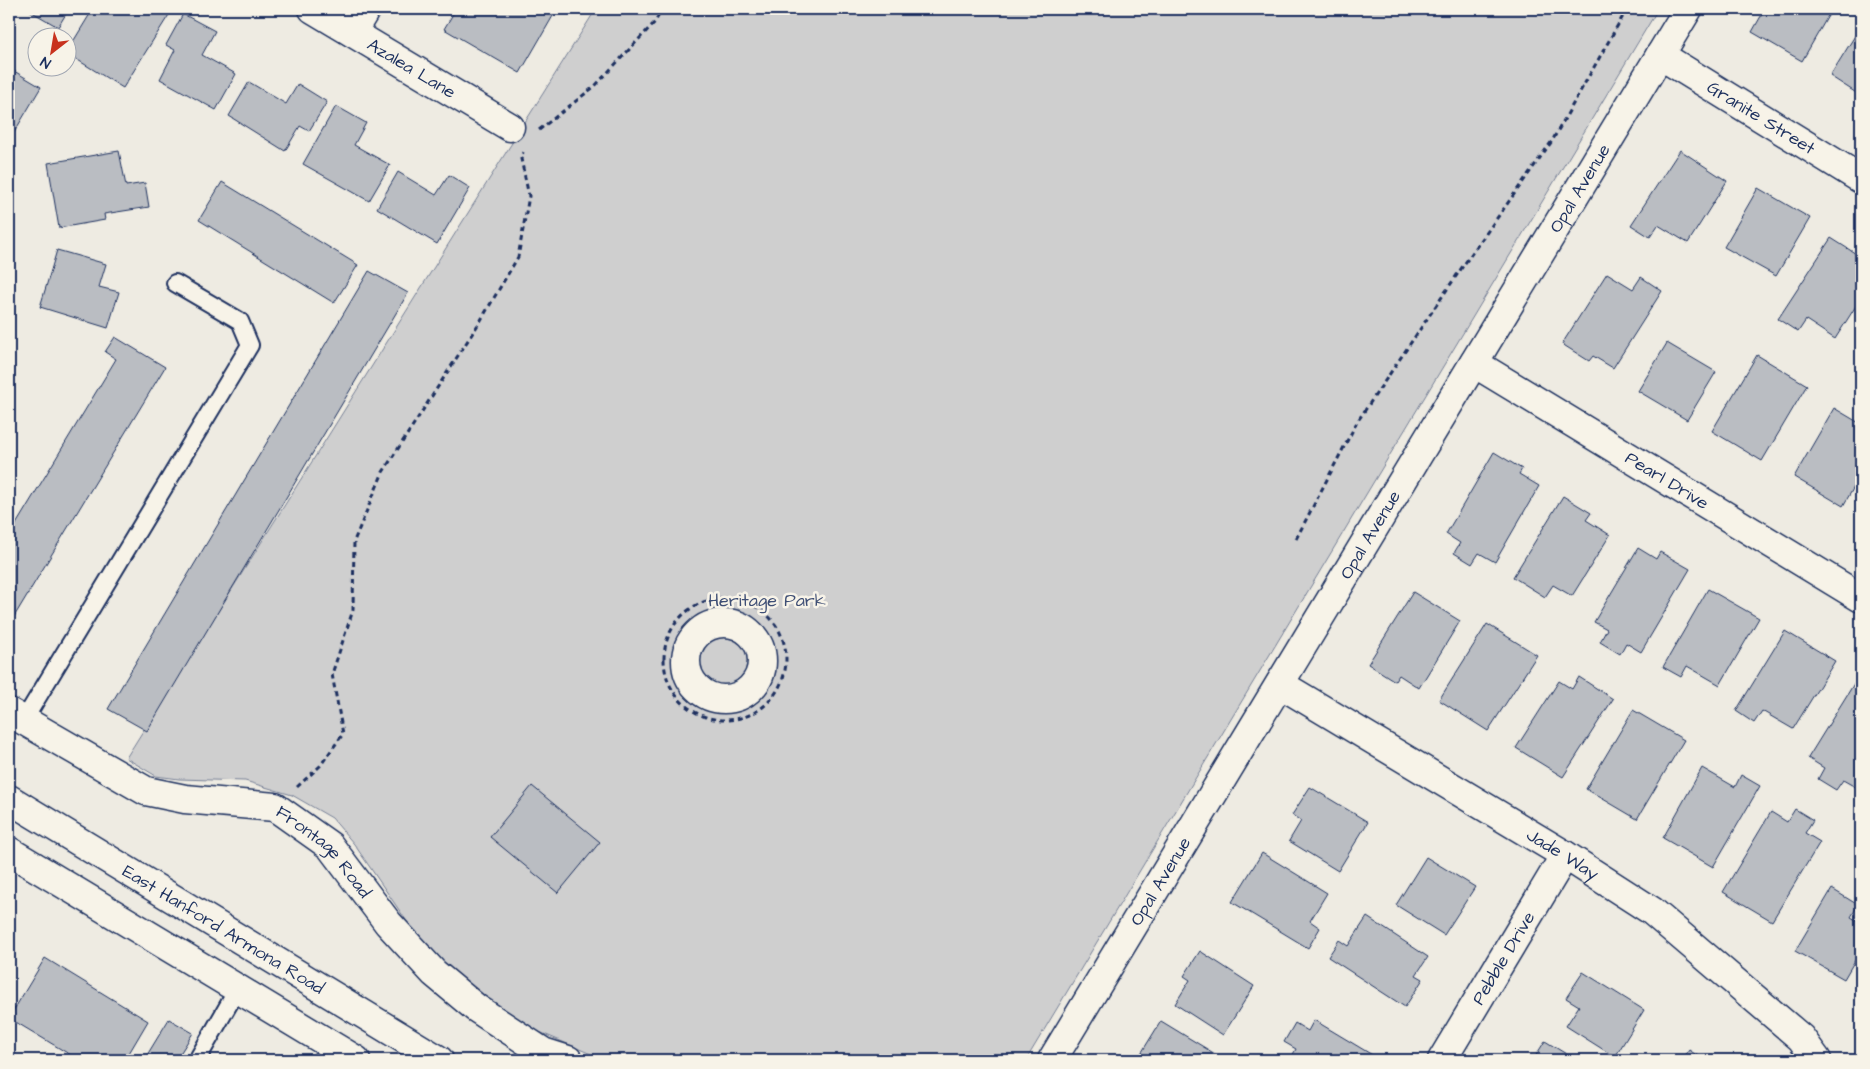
<svg xmlns="http://www.w3.org/2000/svg" width="1870" height="1069" viewBox="0 0 1870 1069" font-family="'Architects Daughter',sans-serif">
  <style>
    .green { fill: #cfcfcf; stroke: #757f96 }
    .building { fill: #babdc2; stroke: #1b2f5e }
    .lines { fill: none; stroke-linecap: round; stroke-linejoin: round }
    .service-casing { stroke: #1b2f5e; stroke-width: 20 }
    .minor-casing { stroke: #1b2f5e; stroke-width: 31 }
    .secondary-casing { stroke: #1b2f5e; stroke-width: 31 }
    .path { stroke: #1b2f5e; stroke-width: 3; stroke-dasharray: 5 4; stroke-linecap: butt }
    .service { stroke: #f7f3e8; stroke-width: 16 }
    .minor { stroke: #f7f3e8; stroke-width: 28 }
    .secondary { stroke: #f7f3e8; stroke-width: 28 }
    .labels { text-anchor: middle; stroke-width: 5; stroke-linejoin: round; paint-order: stroke }
    .street-label { font-size: 18px; fill: #1b2f5e; stroke: #f7f3e8 }
    .park-label { font-size: 18px; fill: #3f4f75; stroke: #f7f3e8 }
  </style>
  <rect width="100%" height="100%" fill="#eeebe2"/>
  <filter id="ink" filterUnits="userSpaceOnUse"><feTurbulence type="fractalNoise" baseFrequency=".02" numOctaves="2"/><feDisplacementMap in="SourceGraphic" scale="10" xChannelSelector="R" yChannelSelector="G"/><feConvolveMatrix kernelMatrix="1 2 1 2 8 2 1 2 1" color-interpolation-filters="sRGB"/></filter>
  <g filter="url(#ink)">
    <!-- green -->
    <path class="green" d="M596,9H1658L1026,1060H605L523,1025L484,999L442,961L408,923L354,844L332,818L292,795L245,781L179,779L156,776L126,758Z"/>
    <!-- building -->
    <path class="building" d="M27,9H69L58,27Z
      M93,9L172,10L123,88L68,54V50Z
      M456,9H557L520,73L444,29Z
      M1765,9H1832L1802,61L1752,32Z
      M183,14L215,31L202,55L236,74L216,110L160,79L175,50L166,45Z
      M1861,26V96L1830,76Z
      M14,71L41,87L9,141V79Z
      M249,82L286,104L298,84L327,102L309,131L300,126L285,151L229,116Z
      M336,106L366,123L354,145L390,165L369,201L303,164Z
      M1680,150L1727,181L1688,243L1658,225L1650,237L1631,225Z
      M119,151L126,186L145,183L149,207L104,214L105,220L59,228L48,163Z
      M398,172L436,195L449,175L470,188L437,244L377,208Z
      M222,182L358,265L334,303L199,220Z
      M1758,188L1810,218L1776,276L1724,247Z
      M1831,238L1861,257V298L1835,339L1806,320L1798,332L1778,319Z
      M57,250L106,264L99,287L119,292L108,328L40,307Z
      M369,271L408,293L147,731L108,709Z
      M1607,273L1633,289L1641,277L1662,291L1613,368L1593,356L1589,361L1562,344Z
      M115,337L165,367L9,625V536L116,359L105,352Z
      M1667,343L1716,372L1687,420L1638,391Z
      M1757,355L1807,385L1762,461L1712,431Z
      M1834,408L1861,424V475L1843,506L1794,477Z
      M1494,452L1522,469L1519,474L1539,486L1495,562L1479,553L1472,564L1454,553L1460,543L1446,534Z
      M1563,496L1591,513L1586,520L1610,535L1572,596L1553,585L1545,597L1513,577Z
      M1638,548L1656,559L1660,552L1690,569L1641,652L1626,643L1620,654L1600,642L1607,629L1594,622Z
      M1708,589L1759,618L1720,685L1687,666L1681,677L1663,667Z
      M1413,592L1460,621L1419,688L1399,675L1395,681L1368,664Z
      M1487,624L1537,655L1488,731L1439,700Z
      M1785,631L1835,661L1793,729L1762,711L1754,723L1736,711Z
      M1579,677L1613,699L1563,777L1516,748L1559,681L1572,689Z
      M1855,682L1861,686V781L1857,788L1843,780L1836,790L1818,779L1824,768L1808,758Z
      M1633,710L1684,740L1637,819L1586,789Z
      M1702,768L1735,787L1741,775L1760,786L1713,867L1663,838Z
      M532,786L600,842L558,893L490,837Z
      M1310,787L1368,822L1338,871L1289,841L1301,821L1292,815Z
      M1795,809L1813,820L1805,833L1820,842L1772,921L1723,892L1771,812L1787,822Z
      M1262,853L1327,893L1310,921L1320,928L1308,948L1232,902Z
      M1426,857L1475,887L1444,935L1396,905Z
      M1832,889L1858,905L1851,917L1861,923V950L1844,979L1795,951Z
      M1367,917L1428,957L1416,975L1423,979L1405,1007L1328,957L1339,940L1348,946Z
      M1200,951L1254,986L1223,1035L1175,1004L1190,980L1184,976Z
      M45,958L148,1021L125,1060H79L9,1018Z
      M1583,972L1644,1010L1615,1057L1566,1026L1579,1006L1566,998Z
      M169,1019L193,1033L176,1060H144Z
      M1314,1020L1374,1056L1372,1060H1290L1296,1049L1284,1042L1295,1023L1308,1031Z
      M1161,1021L1225,1060H1137Z
      M1545,1041L1576,1060H1533Z
      M1689,1050L1704,1060H1682Z"/>
    <g class="lines">
      <defs>
        <path id="service" d="M24,720L250,345L240,321L175,283
          M197,1060L237,990"/>
        <g id="minor">
          <path id="s1" d="M313,9L510,127"/>
          <path d="M352,32L366,9"/>
          <path id="s2" d="M1660,55L1861,179"/>
          <path id="s3" d="M1474,363L1861,598"/>
          <circle cx="724" cy="661" r="38"/>
          <path id="s4" d="M1280,684L1565,855L1652,911L1801,1038L1817,1060"/>
          <path id="s5" d="M9,712L146,791L185,799L275,807L330,846L388,923L434,973L476,1008L543,1052L568,1060"/>
          <path id="s6" d="M1052,1060L1688,9"/>
          <path id="s7" d="M1442,1060L1565,855"/>
        </g>
        <g id="secondary">
          <path id="s8" d="M9,799L439,1060"/>
          <path d="M9,851L356,1060"/>
        </g>
      </defs>
      <!-- service casing -->
      <use href="#service" class="service-casing"/>
      <!-- minor casing -->
      <use href="#minor" class="minor-casing"/>
      <!-- secondary casing -->
      <use href="#secondary" class="secondary-casing"/>
      <!-- path -->
      <path class="path" d="M539,130L595,86L655,22L662,9
        M1296,539L1357,422L1465,263L1552,141L1627,9
        M664 659a61 61 0 1 1 122 0a61 61 0 1 1-122 0Z
        M297,787L320,766L343,734L332,674L353,610L354,541L383,472L481,320L518,257L529,196L521,159L523,152"/>
      <!-- service -->
      <use href="#service" class="service"/>
      <!-- minor -->
      <use href="#minor" class="minor"/>
      <!-- secondary -->
      <use href="#secondary" class="secondary"/>
    </g>
  </g>
  <g class="labels">
    <!-- street labels -->
    <g class="street-label">
      <text dy="6" stroke="none"><textPath href="#s1" startOffset="115">Azalea Lane</textPath></text>
      <text dy="6" stroke="none"><textPath href="#s2" startOffset="119">Granite Street</textPath></text>
      <text dy="6" stroke="none"><textPath href="#s6" startOffset="1019">Opal Avenue</textPath></text>
      <text dy="6" stroke="none"><textPath href="#s3" startOffset="226">Pearl Drive</textPath></text>
      <text dy="6" stroke="none"><textPath href="#s6" startOffset="614">Opal Avenue</textPath></text>
      <text dy="6" stroke="none"><textPath href="#s4" startOffset="330">Jade Way</textPath></text>
      <text dy="6" stroke="none"><textPath href="#s5" startOffset="355">Frontage Road</textPath></text>
      <text dy="6" stroke="none"><textPath href="#s6" startOffset="209">Opal Avenue</textPath></text>
      <text dy="6" stroke="none"><textPath href="#s8" startOffset="251">East Hanford Armona Road</textPath></text>
      <text dy="6" stroke="none"><textPath href="#s7" startOffset="119">Pebble Drive</textPath></text>
    </g>
    <!-- park labels -->
    <g class="park-label">
      <text x="767" y="606">Heritage Park</text>
    </g>
  </g>
  <!-- margin -->
  <rect width="1870" height="1069" fill="none" stroke="#f7f3e8" stroke-width="30"/>
  <rect x="15" y="15" width="1840" height="1039" fill="none" stroke="#1b2f5e" stroke-width="2" filter="url(#ink)"/>
  <!-- north arrow -->
  <g transform="translate(52 52) rotate(211)"><circle r="24" fill="#f7f3e8" stroke="#9fa5b1"/>
  <path d="M0-4L9 19L0 12L-9 19Z" fill="#c8321e"/>
  <text y="-8" font-size="14" font-weight="bold" text-anchor="middle" fill="#1b2f5e">N</text>
  </g>
</svg>
